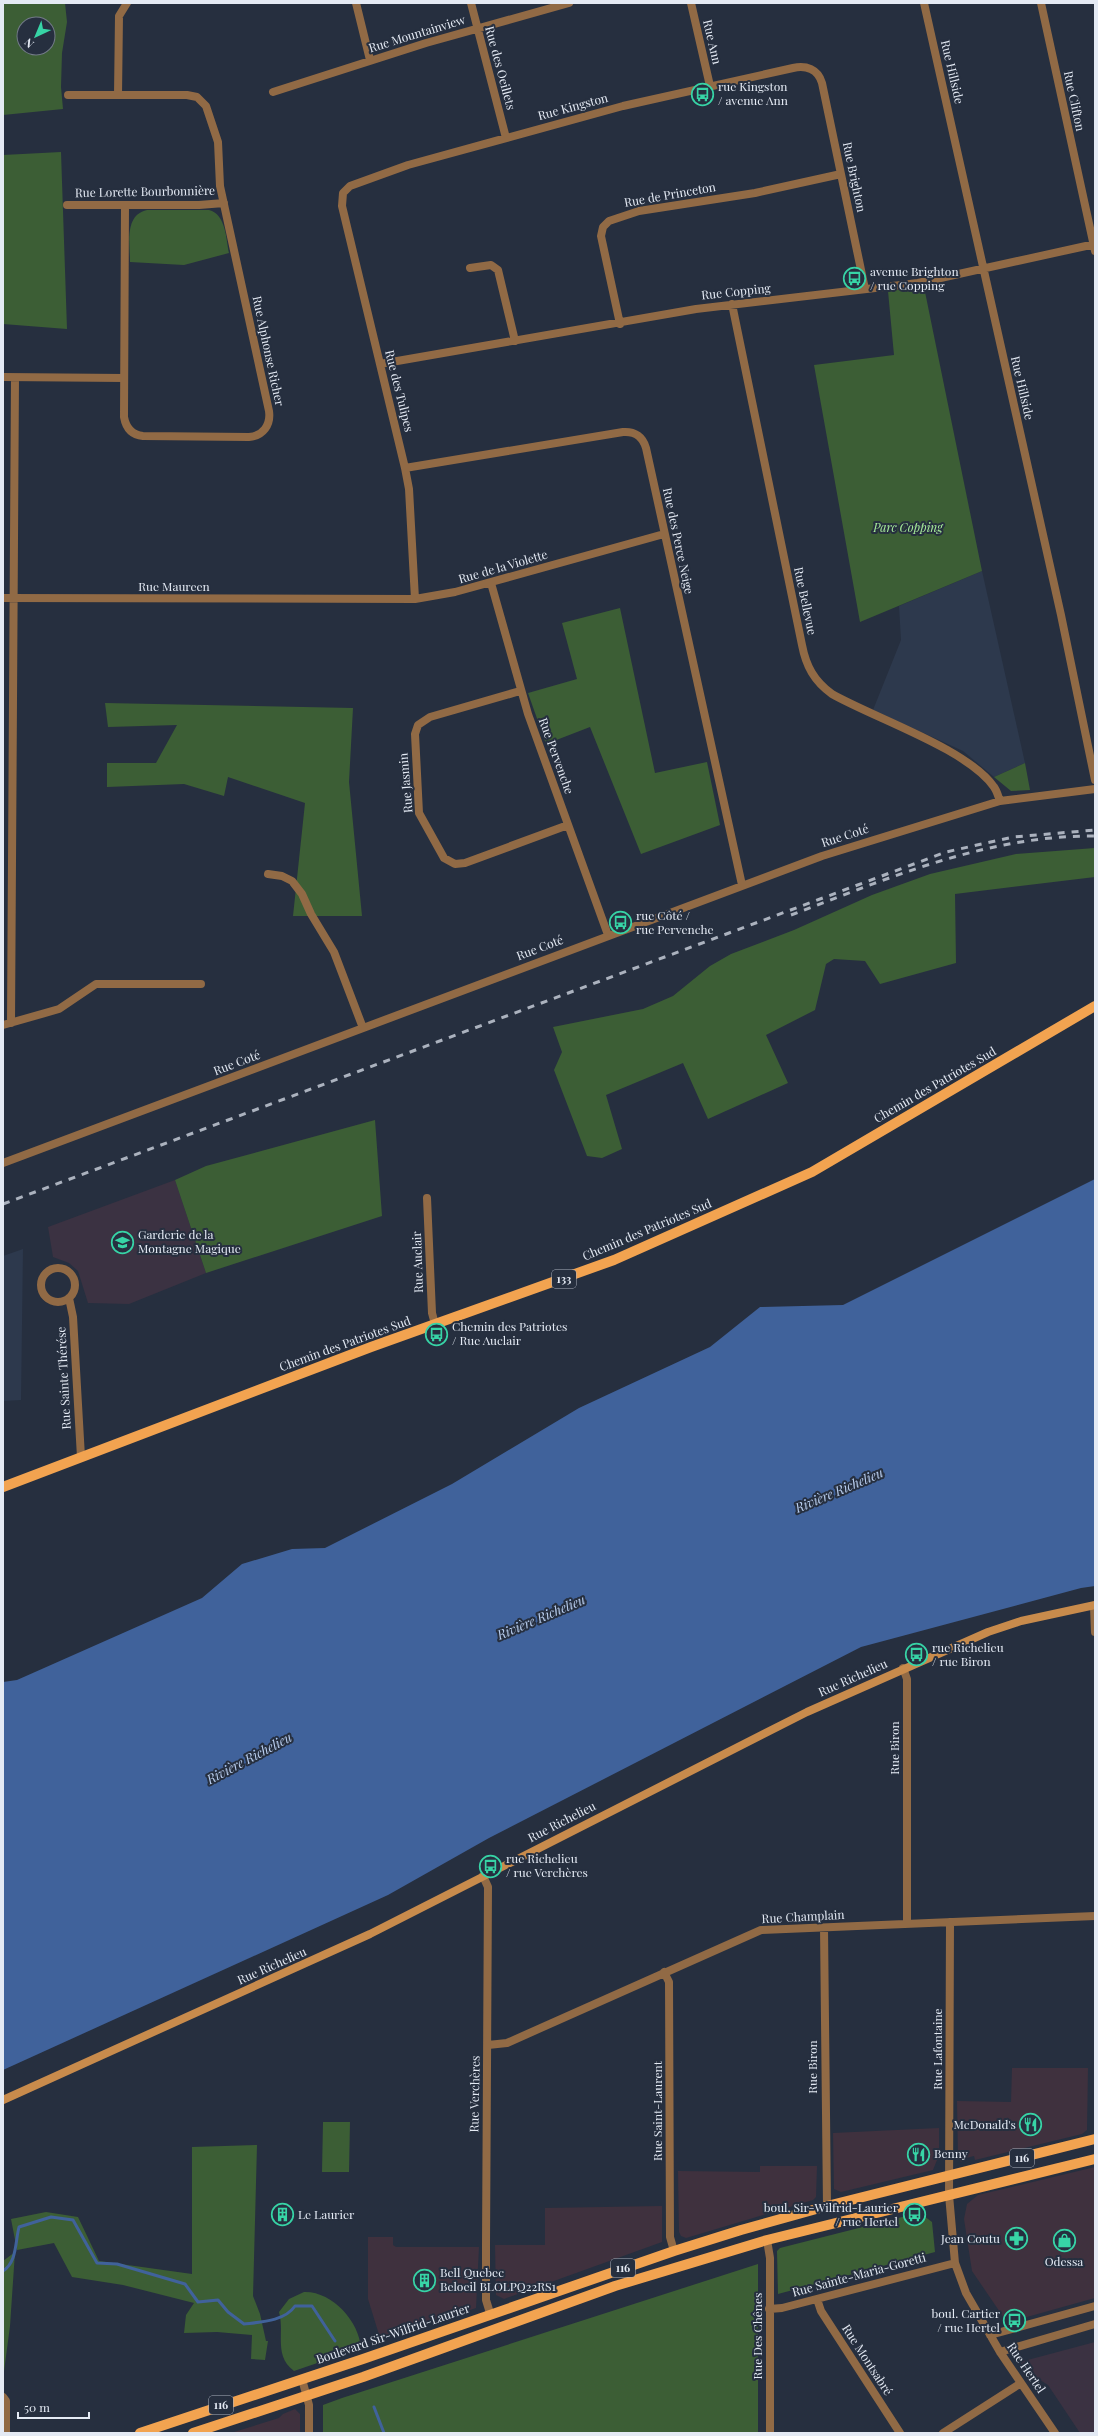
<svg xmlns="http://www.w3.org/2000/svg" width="1098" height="2436" viewBox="0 0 1098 2436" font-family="'Playfair Display',serif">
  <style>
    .commercial { fill: #3f313e }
    .built { fill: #2d394d }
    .education { fill: #3b3242 }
    .green { fill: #3c5e35; fill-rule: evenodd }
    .water { fill: #40629b }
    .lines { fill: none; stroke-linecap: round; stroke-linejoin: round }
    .stream { stroke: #40629b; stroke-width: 3 }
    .minor { stroke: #916a45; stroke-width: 8 }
    .secondary { stroke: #c88b4c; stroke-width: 8 }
    .primary { stroke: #f2a350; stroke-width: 10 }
    .rail { stroke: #abb2be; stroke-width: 3; stroke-dasharray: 7 7; stroke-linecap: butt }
    .labels { text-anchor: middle; stroke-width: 4; stroke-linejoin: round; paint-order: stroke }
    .shield { fill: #262f3f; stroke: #abb2be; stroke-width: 1 }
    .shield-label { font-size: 11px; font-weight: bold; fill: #e4eaf4 }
    .street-label { font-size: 12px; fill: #e4eaf4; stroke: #262f3f }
    .poi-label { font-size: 12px; fill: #e4eaf4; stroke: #262f3f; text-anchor: start }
    .park-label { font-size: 12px; font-style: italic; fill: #a8ed9b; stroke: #262f3f }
    .water-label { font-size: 13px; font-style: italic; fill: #bacff0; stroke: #262f3f }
  </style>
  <rect width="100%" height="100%" fill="#262f3f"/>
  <!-- commercial -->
  <path class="commercial" d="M1012,2068H1088L1087,2130L1082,2134L975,2160L974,2156L962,2159L963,2162H961L958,2157L957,2101L1011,2102Z
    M939,2128V2155L933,2170L841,2192L834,2189L833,2133Z
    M760,2166H817L816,2197L813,2200L686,2238L681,2236L679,2232L678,2171L760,2172Z
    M1095,2167V2298L1016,2320L1004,2318L972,2271L964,2219L967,2204L978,2195Z
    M662,2206V2242L504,2299L496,2295L495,2245H545V2208Z
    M368,2237H393V2245L396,2247H479L476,2308L381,2341L368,2299Z
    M295,2409L300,2414V2433H231L279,2418L283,2414Z"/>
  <!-- built -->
  <path class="built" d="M982,571L1025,763L994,777L963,751L873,710L901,640L899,606Z
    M23,1249L21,1400L3,1401V1256Z"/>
  <!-- education -->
  <path class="education" d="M175,1180L206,1273L129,1304L88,1303L78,1271L69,1263L53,1257L48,1227Z
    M1095,2342V2433H1080L1048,2385L1026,2371L1020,2362Z"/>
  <!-- green -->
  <path class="green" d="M3,3H65L67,22L62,53L61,87L63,109L3,115ZM24,24H48V48H24Z
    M61,152L67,329L3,324V155Z
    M147,210H209C226,214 226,239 229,253L184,265L130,262C130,244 124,215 147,210Z
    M924,287L982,571L860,622L814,365L894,355L888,291Z
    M620,608L655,773L707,762L720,825L641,854L590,727L546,744L528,693L577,679L562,623Z
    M105,703L353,708L349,782L362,916H293L305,803L228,777L224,796L184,784L107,787V763H156L177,725L108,727Z
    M1025,763L1030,790L1011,791L994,777Z
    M1095,848V877L955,894L956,963L880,984L865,961L834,959L826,964L815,1010L766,1035L788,1083L708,1119L683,1063L606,1095L622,1149L602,1158L587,1156L554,1070L562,1052L553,1027L643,1009L673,996L710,966L731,954L794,930L872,895L930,874L1016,854Z
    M375,1120L382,1216L206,1273L175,1180L206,1166Z
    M323,2122H350L349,2172H322Z
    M257,2145L253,2296L260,2314L266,2341H268L265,2360L251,2359L252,2335L217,2332L184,2333L186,2315L194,2303L123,2285L72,2277L54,2243L17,2250L11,2219L46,2212L78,2217L99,2261L192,2274V2147Z
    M910,2215L911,2219L924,2216L932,2222L935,2252L778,2294L777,2251L780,2248Z
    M15,2252L10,2326L3,2379V2261Z
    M758,2264V2433H323V2405L342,2398Z
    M304,2292C332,2291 359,2321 361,2348L294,2371C273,2355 285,2333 279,2312L289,2299Z"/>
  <!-- water -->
  <path class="water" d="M1095,1179V1586L1081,1588L861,1647L489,1838L388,1895L3,2070V1682L17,1680L202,1598L242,1564L292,1549L325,1548L452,1484L579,1408L710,1347L760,1307L843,1305Z"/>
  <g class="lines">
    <!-- stream -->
    <path class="stream" d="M3,2271C17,2262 15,2243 19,2227L51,2217L73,2220L97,2263L117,2264L185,2284L198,2302L218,2300L228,2312L244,2324C261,2322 285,2321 295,2306H312L335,2341
      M374,2407L384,2433"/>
    <!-- minor -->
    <path class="minor" d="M356,3L370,60
      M471,3L506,138
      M691,3L710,86
      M924,3L1061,615L1095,780
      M1041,3L1095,251
      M273,92L426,43L569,3
      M68,95H187L197,97L206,106L218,142L220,186L269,411C271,425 263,436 249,437L143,436C132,435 126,428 124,417L125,205
      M118,95L119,16L127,3
      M67,205H199L224,203
      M470,268L491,265L498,270L515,341
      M732,304L802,645C806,666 814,681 832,694C874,718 968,749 994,787C997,791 998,796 1000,801
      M620,324L601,236L603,227L609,221L639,211L755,193L841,174
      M380,364L696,309L918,283L1095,244
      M3,377L124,378
      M405,468L623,432C635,431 643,437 646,448L742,885
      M491,583L528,714L608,935
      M3,598L415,599L455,592L664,534
      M415,599L409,489L405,468L342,206L343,193L350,186L408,165L623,106L793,68C806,65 818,69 822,83L865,289
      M520,691L430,717L418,725L415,734L419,813L444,858L455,864L465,863L568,825
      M268,874L282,876L292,881L302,894L311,914L334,952L363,1028
      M11,1023L15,378
      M3,1025L59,1009L96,984H201
      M3,1163L822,856L1000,801L1095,789
      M427,1198L432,1313L435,1324
      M41 1285a17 17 0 1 1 34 0a17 17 0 1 1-34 0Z
      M69,1298L73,1317L81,1457
      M1094,1606L1095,1632
      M903,1668L907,1679V1924
      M483,1876L488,1887L486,2246V2300L490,2313
      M950,1922L949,2195L955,2263L966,2293L1000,2352L1055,2433
      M824,1928L827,2206
      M664,1972L669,1982L670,2237L674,2251
      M488,2045L507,2043L761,1930L1095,1916
      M767,2240L770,2258V2433
      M817,2299L821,2311L900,2433
      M769,2309L782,2308L955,2263
      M990,2335L1095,2306
      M1000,2352L1095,2324
      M302,2379L309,2405V2433
      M3,2397L6,2401V2433
      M943,2433L1021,2383"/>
    <!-- secondary -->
    <path class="secondary" d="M3,2100L370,1934L807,1712L988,1632L1021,1621L1095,1605"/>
    <!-- primary -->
    <path class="primary" d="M3,1487L371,1347L614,1260L812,1172L1095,1006
      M140,2433L363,2359L674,2251L741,2230L827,2206L1095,2139
      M193,2433L363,2377L615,2286L767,2240L1095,2159"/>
    <!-- rail -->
    <path class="rail" d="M791,915C889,878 988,835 1095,836
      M3,1204L946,852L1013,837L1095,830"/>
  </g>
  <!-- icons -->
  <defs>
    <symbol id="bus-ring" viewBox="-11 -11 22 22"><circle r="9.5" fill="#262f3f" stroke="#37d4a6" stroke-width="1.5"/><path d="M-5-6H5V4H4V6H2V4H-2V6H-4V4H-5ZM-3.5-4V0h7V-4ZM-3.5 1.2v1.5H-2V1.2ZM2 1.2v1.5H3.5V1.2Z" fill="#37d4a6"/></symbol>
    <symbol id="school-ring" viewBox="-11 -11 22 22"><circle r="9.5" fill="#262f3f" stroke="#37d4a6" stroke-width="1.5"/><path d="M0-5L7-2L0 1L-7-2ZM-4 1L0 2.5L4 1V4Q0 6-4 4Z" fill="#37d4a6"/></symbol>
    <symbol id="restaurant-ring" viewBox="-11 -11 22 22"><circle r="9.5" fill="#262f3f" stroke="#37d4a6" stroke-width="1.5"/><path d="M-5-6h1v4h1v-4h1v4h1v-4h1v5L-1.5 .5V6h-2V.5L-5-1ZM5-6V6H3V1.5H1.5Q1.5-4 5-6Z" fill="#37d4a6"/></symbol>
    <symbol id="building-ring" viewBox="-11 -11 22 22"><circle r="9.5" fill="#262f3f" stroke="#37d4a6" stroke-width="1.5"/><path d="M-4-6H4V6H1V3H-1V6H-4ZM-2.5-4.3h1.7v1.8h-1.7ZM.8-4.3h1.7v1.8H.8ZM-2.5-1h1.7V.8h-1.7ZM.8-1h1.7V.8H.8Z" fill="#37d4a6"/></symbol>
    <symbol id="pharmacy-ring" viewBox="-11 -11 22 22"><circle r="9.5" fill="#262f3f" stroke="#37d4a6" stroke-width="1.5"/><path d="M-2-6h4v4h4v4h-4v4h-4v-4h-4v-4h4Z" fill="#37d4a6"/></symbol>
    <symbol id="shop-ring" viewBox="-11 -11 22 22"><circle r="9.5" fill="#262f3f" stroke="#37d4a6" stroke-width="1.5"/><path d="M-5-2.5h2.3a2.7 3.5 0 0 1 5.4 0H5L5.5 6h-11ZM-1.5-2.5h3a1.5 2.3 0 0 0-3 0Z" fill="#37d4a6"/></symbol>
  </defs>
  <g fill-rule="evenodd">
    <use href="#bus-ring" x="690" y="82" width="25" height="25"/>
    <use href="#bus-ring" x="842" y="266" width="25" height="25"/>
    <use href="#bus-ring" x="608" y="910" width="25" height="25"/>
    <use href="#school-ring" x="110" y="1230" width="25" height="25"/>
    <use href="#bus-ring" x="424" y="1322" width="25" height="25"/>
    <use href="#bus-ring" x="904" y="1642" width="25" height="25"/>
    <use href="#bus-ring" x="478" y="1854" width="25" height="25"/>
    <use href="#restaurant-ring" x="1018" y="2112" width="25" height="25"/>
    <use href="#restaurant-ring" x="906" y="2142" width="25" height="25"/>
    <use href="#building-ring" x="270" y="2202" width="25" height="25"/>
    <use href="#bus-ring" x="902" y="2202" width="25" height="25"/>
    <use href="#pharmacy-ring" x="1004" y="2226" width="25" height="25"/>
    <use href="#shop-ring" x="1052" y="2228" width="25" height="25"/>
    <use href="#building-ring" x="412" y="2268" width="25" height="25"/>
    <use href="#bus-ring" x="1002" y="2308" width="25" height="25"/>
  </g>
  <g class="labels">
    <!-- shield labels -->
    <g class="shield">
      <rect x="552" y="1270" width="24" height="18" rx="3"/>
      <rect x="1010" y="2149" width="24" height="18" rx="3"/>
      <rect x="611" y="2259" width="24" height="18" rx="3"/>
      <rect x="209" y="2396" width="24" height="18" rx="3"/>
    </g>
    <g class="shield-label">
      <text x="564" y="1283">133</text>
      <text x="1022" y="2162">116</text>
      <text x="623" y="2272">116</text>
      <text x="221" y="2409">116</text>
    </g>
    <!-- street labels -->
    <g class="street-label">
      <text transform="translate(417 34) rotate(-17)" y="4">Rue Mountainview</text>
      <text transform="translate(712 42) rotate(77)" y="4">Rue Ann</text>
      <text transform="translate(500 68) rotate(75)" y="4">Rue des Oeillets</text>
      <text transform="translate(952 72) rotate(77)" y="4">Rue Hillside</text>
      <text transform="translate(1074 101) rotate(78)" y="4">Rue Clifton</text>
      <text transform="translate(573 107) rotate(-15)" y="4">Rue Kingston</text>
      <text transform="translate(854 177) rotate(78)" y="4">Rue Brighton</text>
      <text transform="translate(145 192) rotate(-1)" y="4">Rue Lorette Bourbonnière</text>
      <text transform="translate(670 195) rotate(-10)" y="4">Rue de Princeton</text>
      <text transform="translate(736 292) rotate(-6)" y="4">Rue Copping</text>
      <text transform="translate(268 351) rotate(78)" y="4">Rue Alphonse Richer</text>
      <text transform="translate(1022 388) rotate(77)" y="4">Rue Hillside</text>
      <text transform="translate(399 391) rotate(76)" y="4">Rue des Tulipes</text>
      <text transform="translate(678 541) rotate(78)" y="4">Rue des Perce Neige</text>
      <text transform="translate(503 567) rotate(-16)" y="4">Rue de la Violette</text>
      <text x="174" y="591">Rue Maureen</text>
      <text transform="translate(805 601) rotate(78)" y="4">Rue Bellevue</text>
      <text transform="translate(556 756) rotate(70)" y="4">Rue Pervenche</text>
      <text transform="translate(406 783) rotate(-95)" y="4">Rue Jasmin</text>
      <text transform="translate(845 836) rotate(-18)" y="4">Rue Coté</text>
      <text transform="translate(540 948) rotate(-21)" y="4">Rue Coté</text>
      <text transform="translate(237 1063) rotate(-21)" y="4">Rue Coté</text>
      <text transform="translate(935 1085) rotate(-30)" y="4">Chemin des Patriotes Sud</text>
      <text transform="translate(647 1230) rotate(-23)" y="4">Chemin des Patriotes Sud</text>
      <text transform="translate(418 1262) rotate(-92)" y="4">Rue Auclair</text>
      <text transform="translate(345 1344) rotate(-20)" y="4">Chemin des Patriotes Sud</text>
      <text transform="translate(64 1378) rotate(-93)" y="4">Rue Sainte Thérése</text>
      <text transform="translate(853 1678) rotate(-24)" y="4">Rue Richelieu</text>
      <text transform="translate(895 1748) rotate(-90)" y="4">Rue Biron</text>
      <text transform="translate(562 1822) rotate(-27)" y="4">Rue Richelieu</text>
      <text transform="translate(803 1917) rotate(-3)" y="4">Rue Champlain</text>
      <text transform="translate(272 1966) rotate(-24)" y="4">Rue Richelieu</text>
      <text transform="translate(938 2049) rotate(-90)" y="4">Rue Lafontaine</text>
      <text transform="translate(813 2067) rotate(-90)" y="4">Rue Biron</text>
      <text transform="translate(475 2094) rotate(-89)" y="4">Rue Verchères</text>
      <text transform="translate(658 2111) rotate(-90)" y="4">Rue Saint-Laurent</text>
      <text transform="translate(859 2275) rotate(-15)" y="4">Rue Sainte-Maria-Goretti</text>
      <text transform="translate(393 2334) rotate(-19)" y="4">Boulevard Sir-Wilfrid-Laurier</text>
      <text transform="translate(758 2336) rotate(-90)" y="4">Rue Des Chênes</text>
      <text transform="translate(867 2360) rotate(57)" y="4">Rue Montsabré</text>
      <text transform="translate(1026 2368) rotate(56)" y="4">Rue Hertel</text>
    </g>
    <!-- poi labels -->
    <g class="poi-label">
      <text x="718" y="91">rue Kingston<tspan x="718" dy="14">/ avenue Ann</tspan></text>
      <text x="870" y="276">avenue Brighton<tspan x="870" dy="14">/ rue Copping</tspan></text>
      <text x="636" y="920">rue Côté /<tspan x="636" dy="14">rue Pervenche</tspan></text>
      <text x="138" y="1239">Garderie de la<tspan x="138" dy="14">Montagne Magique</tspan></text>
      <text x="452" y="1331">Chemin des Patriotes<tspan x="452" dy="14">/ Rue Auclair</tspan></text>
      <text x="932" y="1652">rue Richelieu<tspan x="932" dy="14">/ rue Biron</tspan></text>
      <text x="506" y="1863">rue Richelieu<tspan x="506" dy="14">/ rue Verchères</tspan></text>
      <text x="1016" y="2129" text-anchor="end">McDonald's</text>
      <text x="934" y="2158">Benny</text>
      <text x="898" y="2212" text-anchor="end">boul. Sir-Wilfrid-Laurier<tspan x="898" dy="14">/ rue Hertel</tspan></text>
      <text x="298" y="2219">Le Laurier</text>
      <text x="1000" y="2243" text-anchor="end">Jean Coutu</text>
      <text x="1064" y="2266" text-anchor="middle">Odessa</text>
      <text x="440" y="2277">Bell Quebec<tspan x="440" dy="14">Beloeil BLOLPQ22RS1</tspan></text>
      <text x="1000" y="2318" text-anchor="end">boul. Cartier<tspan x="1000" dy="14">/ rue Hertel</tspan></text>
    </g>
    <!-- park labels -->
    <g class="park-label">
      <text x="908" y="532">Parc Copping</text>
    </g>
    <!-- water labels -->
    <g class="water-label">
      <text transform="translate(839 1490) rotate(-23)" y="5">Rivière Richelieu</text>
      <text transform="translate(541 1617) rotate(-23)" y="5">Rivière Richelieu</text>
      <text transform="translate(249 1758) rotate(-28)" y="5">Rivière Richelieu</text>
    </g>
  </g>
  <!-- border -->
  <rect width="1098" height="2436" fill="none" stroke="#e4eaf4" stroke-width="8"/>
  <!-- north arrow -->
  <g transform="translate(36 36) rotate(224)"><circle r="19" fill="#262f3f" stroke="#727a87"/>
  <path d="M0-3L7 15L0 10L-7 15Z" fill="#37d4a6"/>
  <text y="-6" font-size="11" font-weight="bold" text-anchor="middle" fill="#e4eaf4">N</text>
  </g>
  <!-- scale -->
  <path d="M18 2412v6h71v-6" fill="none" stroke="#e4eaf4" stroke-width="2"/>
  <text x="24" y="2412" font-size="12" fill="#e4eaf4" stroke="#262f3f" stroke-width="3" paint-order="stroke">50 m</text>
</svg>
